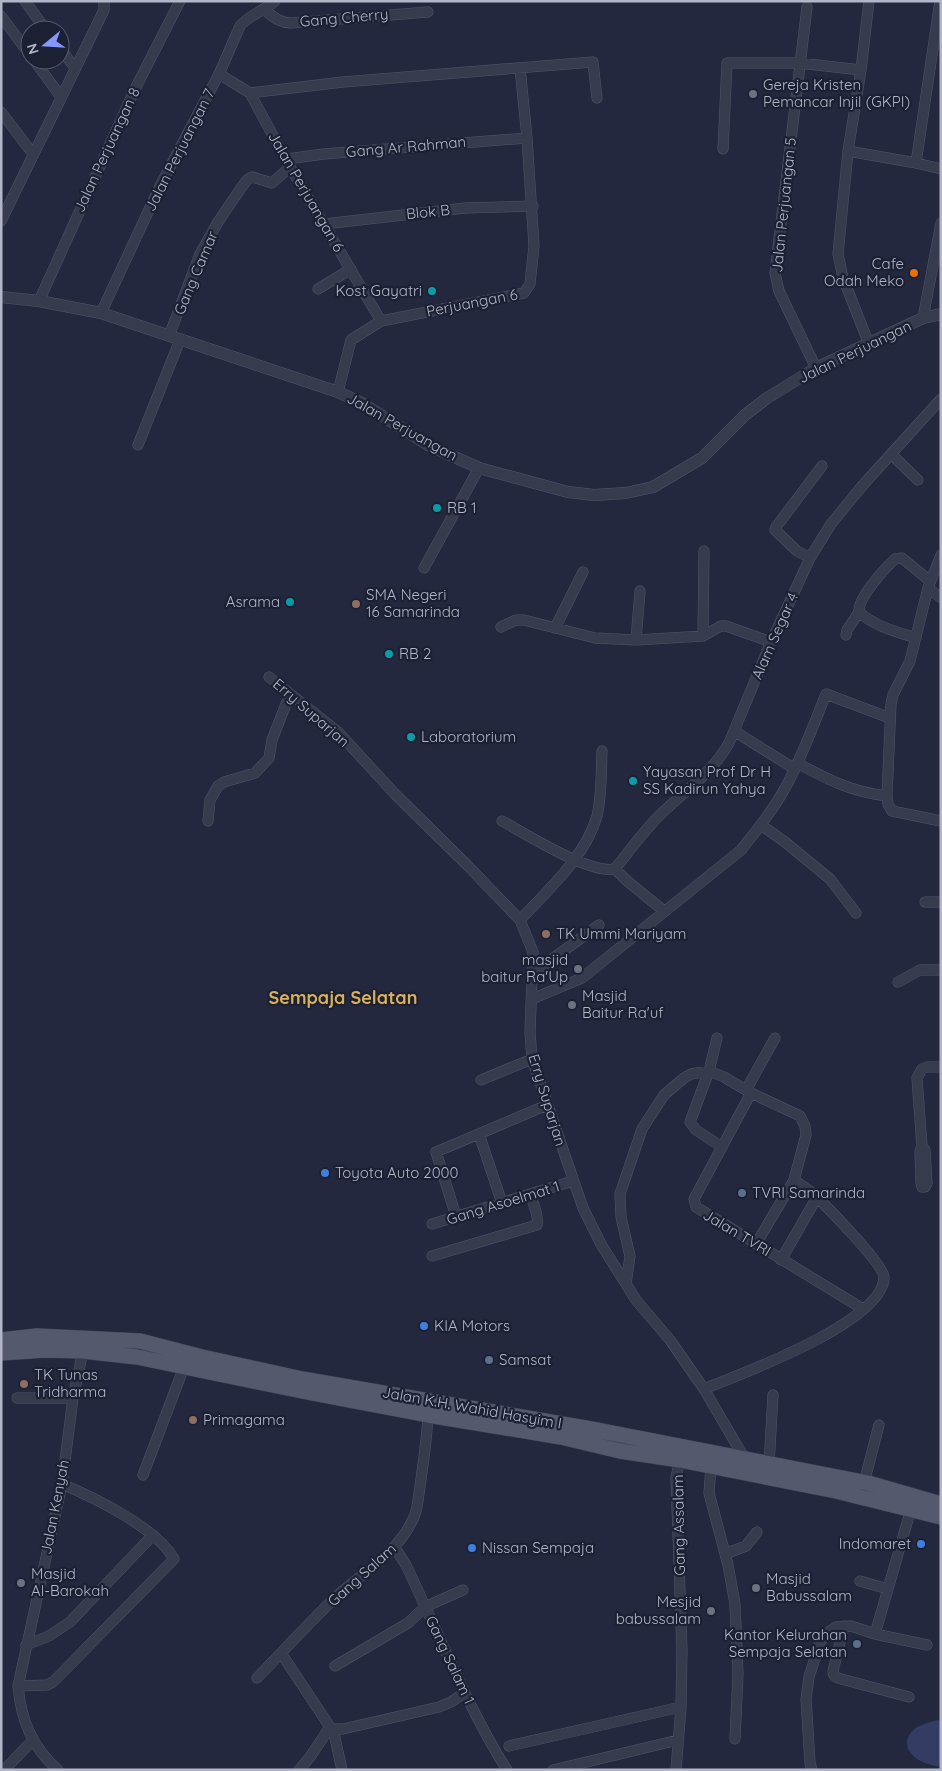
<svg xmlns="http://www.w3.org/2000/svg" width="942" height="1771" viewBox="0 0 942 1771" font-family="Quicksand,sans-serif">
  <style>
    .water { fill: #343c64 }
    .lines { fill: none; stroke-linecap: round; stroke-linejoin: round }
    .minor-casing { stroke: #525669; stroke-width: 11 }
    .tertiary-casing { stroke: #525669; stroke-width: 12 }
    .primary-casing { stroke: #404457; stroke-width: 16 }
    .minor { stroke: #373b4e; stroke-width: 10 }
    .tertiary { stroke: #373b4e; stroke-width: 11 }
    .primary { stroke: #55596e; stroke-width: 15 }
    .worship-dot { fill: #6b7280; stroke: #1c2033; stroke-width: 2 }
    .food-dot { fill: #e8710a; stroke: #1c2033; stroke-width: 2 }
    .culture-dot { fill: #0f9aa8; stroke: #1c2033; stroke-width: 2 }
    .education-dot { fill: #8d6e63; stroke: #1c2033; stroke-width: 2 }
    .shop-dot { fill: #3f7fe0; stroke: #1c2033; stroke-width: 2 }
    .service-dot { fill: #5c6f8a; stroke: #1c2033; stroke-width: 2 }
    .labels { text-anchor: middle; stroke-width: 4.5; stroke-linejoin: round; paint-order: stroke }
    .street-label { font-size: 15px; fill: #b3b6c9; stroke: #1c2033 }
    .poi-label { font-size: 15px; fill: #b3b6c9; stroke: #1c2033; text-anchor: start }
    .quarter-label { font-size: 18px; font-weight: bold; fill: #d9b15e; stroke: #1c2033 }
  </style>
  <rect width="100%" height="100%" fill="#23283e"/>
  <!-- water -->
  <path class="water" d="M941,1720V1767C896,1761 895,1725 941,1720Z"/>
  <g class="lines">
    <defs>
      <path id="minor" d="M25,1L46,30
        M807,7L775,273L779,291L816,368
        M264,10C273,16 279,23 291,23L428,12
        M1,16L30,55
        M60,48L75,68
        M34,60L61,97
        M219,74L250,93L290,167L381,321
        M250,93L343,82L593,62L597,98
        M1,112L33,154
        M723,149L727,63H799L861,70
        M848,151L916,163L941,169
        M286,159L324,154L527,138
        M916,163L940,1
        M1,221L104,10V1
        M324,224L465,208L533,206
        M318,289L351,269
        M39,301L135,89L180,1
        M101,313L161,184L219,74L240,26C249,15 264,11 275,1
        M923,318L941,223
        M169,336L200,254L218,222L241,188L247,180L252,177L272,183L290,167
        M869,344L843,278L838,254L848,151L861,70L869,1
        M338,392L351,340L381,321L519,294L524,293L530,284L534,246L527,138L520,68
        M138,445L180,340
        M891,454L918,480
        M941,555L928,588L910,661L893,695L891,704L887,796L888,804L892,811L941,821
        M810,558L797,551L775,530L776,527L822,466
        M424,568L479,468
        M928,588L941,598
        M859,612C874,626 897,632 916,638
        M501,627L516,620H524L595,638L636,640L703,636L721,626H726L771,642
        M555,628L583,572
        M846,635L847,630L859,612C857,599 885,568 895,559L902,558L930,581
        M703,636L704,551
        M636,640L640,591
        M269,677L338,732L394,793L469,867L520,920L533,952L530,1032L532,1059L583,1208L602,1246L626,1284L636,1300L670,1340L704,1389L746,1461
        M734,731L795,769
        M797,763C829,780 851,792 887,796
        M208,821L210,800L218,786L224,782L255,773L269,758L272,740L286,704L291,695
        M502,821C526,834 589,874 615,869C630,850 645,829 662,813C686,790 713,772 729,743L771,642L810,558L831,524L862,486L941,399
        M761,825L785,842L830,879L856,913
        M615,869L626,880L664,911
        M925,902H941
        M520,920C548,890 586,856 597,816C602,795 601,772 602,751
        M533,973L599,925
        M898,982L920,970H941
        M532,999L582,978L741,850C756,831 772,812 784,790C801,760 813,726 826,694L890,718
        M717,1038L709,1071L690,1122L696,1130L722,1147
        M481,1080L532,1059
        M746,1090L775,1038
        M751,1093L694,1199L696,1207L863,1309
        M479,1134L502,1203
        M922,1147L925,1150L927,1183L925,1187H922L921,1183L920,1151L922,1147L917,1078L922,1069L927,1067H941
        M456,1216L436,1152L547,1105
        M432,1224L573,1181
        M756,1244L794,1180
        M432,1256L537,1225C539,1216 534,1204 530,1195
        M781,1260L817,1197
        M626,1284L630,1256L621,1217L620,1194L642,1129L664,1095L684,1078L691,1074L709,1071L724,1077L751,1093L800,1116L805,1126L806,1135L794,1180C802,1186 811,1191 818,1198C830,1210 883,1264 884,1277C884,1322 741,1374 704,1389
        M17,1398H73
        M428,1415C427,1440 423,1463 420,1487C418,1497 418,1508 414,1517C399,1552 364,1572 337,1596C318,1614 299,1634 281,1653L330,1727L333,1729H343L439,1707L451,1702L464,1693
        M769,1465L773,1395
        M711,1466L709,1493L728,1565L735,1604L738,1674L735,1739
        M143,1475L184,1367
        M864,1483L879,1425
        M395,1548L406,1565C439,1634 466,1705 507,1770
        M725,1554L746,1546L757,1532
        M860,1581L888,1589
        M844,1626L833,1671C833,1678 840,1679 845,1680L909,1697
        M875,1634L927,1645
        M26,1645L49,1636L70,1622L153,1535
        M335,1666L408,1623L425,1607L463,1590
        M257,1678L281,1653
        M18,1686L47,1685L53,1682L174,1559C157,1528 95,1498 62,1484
        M333,1729L342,1770
        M509,1746L681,1707
        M5,1769L33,1740
        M58,1770C32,1747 21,1720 18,1686L62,1484L73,1398L83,1351
        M299,1770L310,1757L330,1727
        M553,1770L678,1740
        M676,1770L681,1707L682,1651L676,1477L680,1460
        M812,1770L810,1763L806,1699L809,1677L820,1642L827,1633L836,1627L851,1626L875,1634L911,1509"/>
      <path id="tertiary" d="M1,297L39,301L101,313L338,392L362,403L428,445L479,468L568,492L594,495L626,493L653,487L702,458L745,415L767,398L816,368L923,318L941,314"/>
      <path id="primary" d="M1,1340L37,1336L140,1341L202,1357L302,1379L591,1429L868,1483L941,1504
        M1,1353L45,1350L83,1351L137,1357L307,1392L428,1415L561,1437L620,1451L680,1460L836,1491L941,1517"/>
    </defs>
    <!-- minor casing -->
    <use href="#minor" class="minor-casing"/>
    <!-- tertiary casing -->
    <use href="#tertiary" class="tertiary-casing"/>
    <!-- primary casing -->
    <use href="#primary" class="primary-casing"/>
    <!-- minor -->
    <use href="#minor" class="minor"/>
    <!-- tertiary -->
    <use href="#tertiary" class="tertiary"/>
    <!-- primary -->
    <use href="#primary" class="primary"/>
  </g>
  <!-- markers -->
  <g class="worship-dot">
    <circle cx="753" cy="94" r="5"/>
    <circle cx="578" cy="969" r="5"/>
    <circle cx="572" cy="1005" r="5"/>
    <circle cx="21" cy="1583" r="5"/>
    <circle cx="756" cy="1588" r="5"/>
    <circle cx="711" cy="1611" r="5"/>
  </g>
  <circle class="food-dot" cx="914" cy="273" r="5"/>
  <g class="culture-dot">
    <circle cx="432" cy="291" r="5"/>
    <circle cx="437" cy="508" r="5"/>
    <circle cx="290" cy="602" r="5"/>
    <circle cx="389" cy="654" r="5"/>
    <circle cx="411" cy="737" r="5"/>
    <circle cx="633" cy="781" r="5"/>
  </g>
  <g class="education-dot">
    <circle cx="356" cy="604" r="5"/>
    <circle cx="546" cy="934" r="5"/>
    <circle cx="24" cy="1384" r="5"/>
    <circle cx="193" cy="1420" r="5"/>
  </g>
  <g class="shop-dot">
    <circle cx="325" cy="1173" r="5"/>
    <circle cx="424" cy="1326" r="5"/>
    <circle cx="921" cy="1544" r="5"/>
    <circle cx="472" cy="1548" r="5"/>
  </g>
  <g class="service-dot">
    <circle cx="742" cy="1193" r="5"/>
    <circle cx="489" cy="1360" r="5"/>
    <circle cx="857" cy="1644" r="5"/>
  </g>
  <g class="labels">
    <!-- street labels -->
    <g class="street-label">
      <text transform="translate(344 18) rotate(-5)" y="5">Gang Cherry</text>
      <text transform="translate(406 147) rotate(-5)" y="5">Gang Ar Rahman</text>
      <text transform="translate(107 150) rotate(-65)" y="5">Jalan Perjuangan 8</text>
      <text transform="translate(180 150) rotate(-63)" y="5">Jalan Perjuangan 7</text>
      <text transform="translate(306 192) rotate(60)" y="5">Jalan Perjuangan 6</text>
      <text transform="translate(784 205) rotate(-84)" y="5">Jalan Perjuangan 5</text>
      <text transform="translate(428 212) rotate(-6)" y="5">Blok B</text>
      <text transform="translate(196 273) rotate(-67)" y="5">Gang Camar</text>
      <text transform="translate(472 303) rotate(-11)" y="5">Perjuangan 6</text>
      <text transform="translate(855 352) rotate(-26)" y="5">Jalan Perjuangan</text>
      <text transform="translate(402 427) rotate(29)" y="5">Jalan Perjuangan</text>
      <text transform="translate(775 636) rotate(-66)" y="5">Alam Segar 4</text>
      <text transform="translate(311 713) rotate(41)" y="5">Erry Suparjan</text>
      <text transform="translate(547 1100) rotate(73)" y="5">Erry Suparjan</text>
      <text transform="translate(503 1203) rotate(-17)" y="5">Gang Asoelmat 1</text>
      <text transform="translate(737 1233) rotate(31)" y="5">Jalan TVRI</text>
      <text transform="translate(472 1408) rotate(10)" y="5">Jalan K.H. Wahid Hasyim I</text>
      <text transform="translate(55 1507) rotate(-79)" y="5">Jalan Kenyah</text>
      <text transform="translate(679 1525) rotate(-91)" y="5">Gang Assalam</text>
      <text transform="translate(362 1575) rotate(-42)" y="5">Gang Salam</text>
      <text transform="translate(450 1660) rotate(65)" y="5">Gang Salam 1</text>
    </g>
    <!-- poi labels -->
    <g class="poi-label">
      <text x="763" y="90">Gereja Kristen<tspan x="763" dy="17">Pemancar Injil (GKPI)</tspan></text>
      <text x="904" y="269" text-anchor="end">Cafe<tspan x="904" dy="17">Odah Meko</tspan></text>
      <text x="422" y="296" text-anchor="end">Kost Gayatri</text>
      <text x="447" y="513">RB 1</text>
      <text x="366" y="600">SMA Negeri<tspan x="366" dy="17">16 Samarinda</tspan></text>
      <text x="280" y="607" text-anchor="end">Asrama</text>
      <text x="399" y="659">RB 2</text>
      <text x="421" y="742">Laboratorium</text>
      <text x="643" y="777">Yayasan Prof Dr H<tspan x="643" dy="17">SS Kadirun Yahya</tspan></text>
      <text x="556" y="939">TK Ummi Mariyam</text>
      <text x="568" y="965" text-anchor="end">masjid<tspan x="568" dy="17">baitur Ra'Up</tspan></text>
      <text x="582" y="1001">Masjid<tspan x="582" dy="17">Baitur Ra'uf</tspan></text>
      <text x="335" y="1178">Toyota Auto 2000</text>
      <text x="752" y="1198">TVRI Samarinda</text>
      <text x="434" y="1331">KIA Motors</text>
      <text x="499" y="1365">Samsat</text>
      <text x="34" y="1380">TK Tunas<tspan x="34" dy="17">Tridharma</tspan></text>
      <text x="203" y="1425">Primagama</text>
      <text x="911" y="1549" text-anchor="end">Indomaret</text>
      <text x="482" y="1553">Nissan Sempaja</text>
      <text x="31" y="1579">Masjid<tspan x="31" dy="17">Al-Barokah</tspan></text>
      <text x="766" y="1584">Masjid<tspan x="766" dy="17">Babussalam</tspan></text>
      <text x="701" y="1607" text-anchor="end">Mesjid<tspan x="701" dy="17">babussalam</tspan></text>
      <text x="847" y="1640" text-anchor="end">Kantor Kelurahan<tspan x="847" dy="17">Sempaja Selatan</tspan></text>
    </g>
    <!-- quarter labels -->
    <g class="quarter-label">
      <text x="343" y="1004">Sempaja Selatan</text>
    </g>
  </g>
  <!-- border -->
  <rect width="942" height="1771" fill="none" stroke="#b3b6c9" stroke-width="5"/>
  <!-- north arrow -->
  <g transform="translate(45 45) rotate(252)"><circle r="24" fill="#1c2033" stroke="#585c6f"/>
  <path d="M0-4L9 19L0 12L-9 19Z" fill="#8596fc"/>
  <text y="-8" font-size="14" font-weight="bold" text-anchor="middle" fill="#b3b6c9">N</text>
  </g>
</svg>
